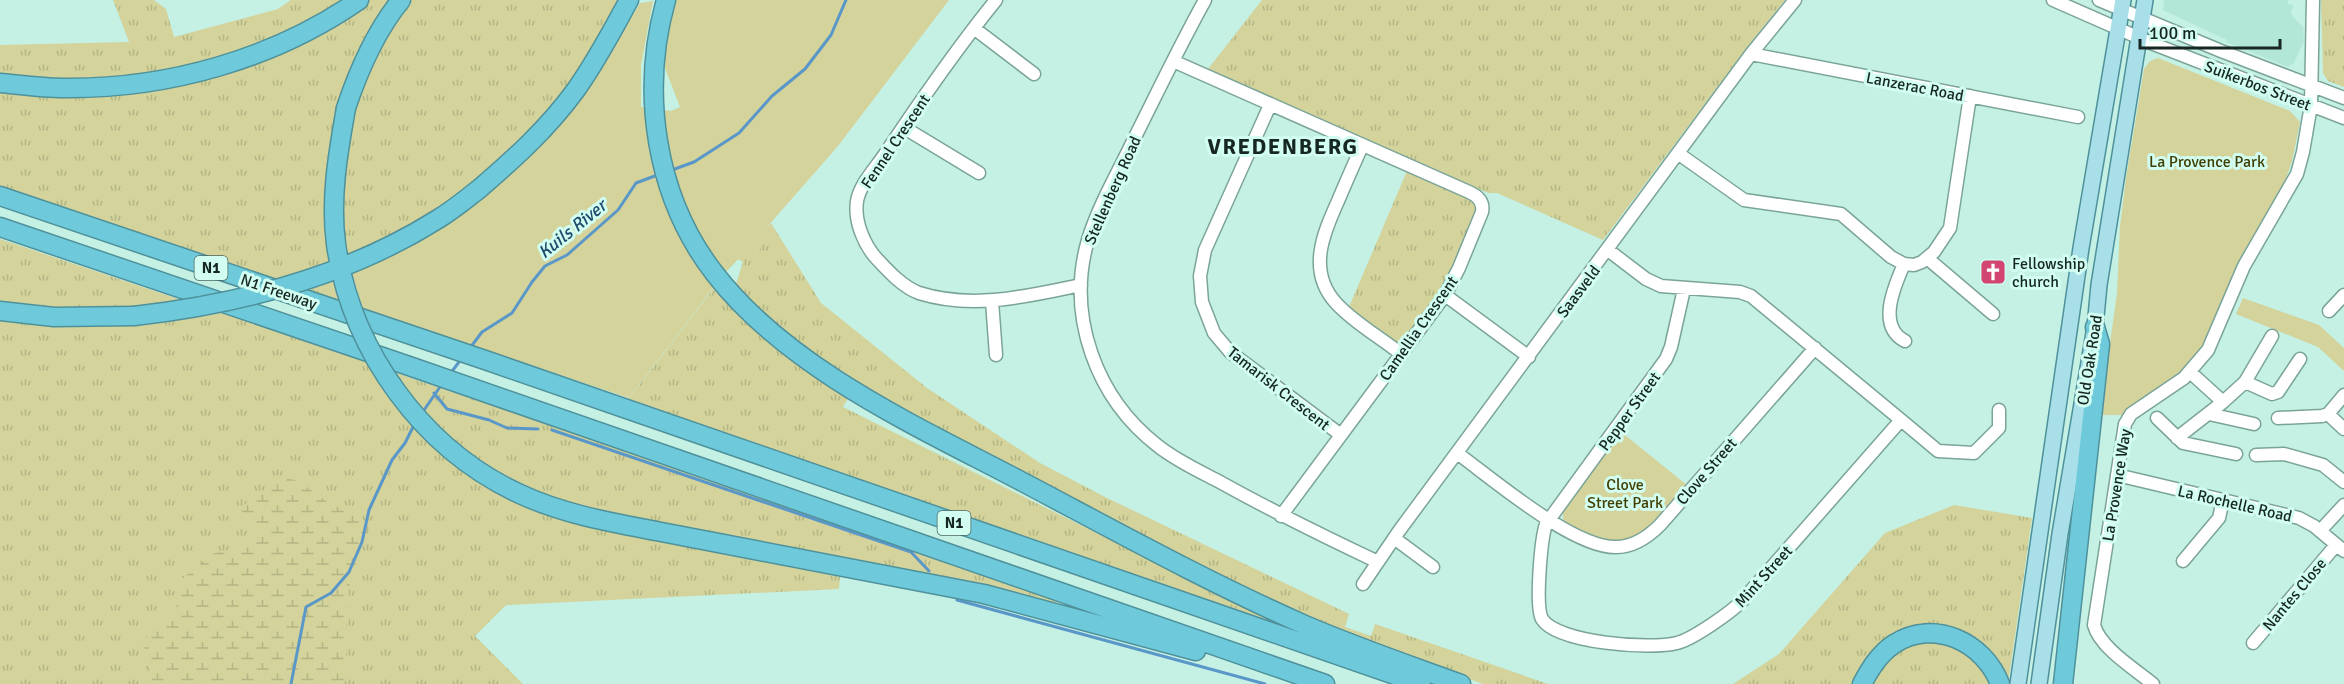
<svg xmlns="http://www.w3.org/2000/svg" width="2344" height="684" viewBox="0 0 2344 684" font-family="Signika,sans-serif">
  <style>
    .built { fill: #b2e7d8 }
    .grass { fill: url(#grass-tufts) }
    .wetland { fill: url(#wetland-marsh) }
    .green { fill: #d3d39b }
    .lines { fill: none; stroke-linecap: round; stroke-linejoin: round }
    .stream { stroke: #5a97c9; stroke-width: 3 }
    .minor-casing { stroke: #7ba499; stroke-width: 15 }
    .major-casing { stroke: #4f919b; stroke-width: 18 }
    .highway-casing { stroke: #4f919b; stroke-width: 21 }
    .minor { stroke: #fff; stroke-width: 12 }
    .major { stroke: #a8dfe9; stroke-width: 15 }
    .highway { stroke: #6ecadb; stroke-width: 18 }
    .highway-bridge-casing { stroke: #4f919b; stroke-width: 21; stroke-linecap: butt }
    .highway-bridge { stroke: #6ecadb; stroke-width: 18 }
    .labels { text-anchor: middle; stroke-width: 6; stroke-linejoin: round; paint-order: stroke }
    .shield { fill: #d2fdf1; stroke: #4e6761; stroke-width: 1.5 }
    .shield-label { font-size: 15px; font-weight: bold; fill: #162723 }
    .street-label { font-size: 16px; fill: #162723; stroke: #d2fdf1 }
    .park-label { font-size: 16px; fill: #403e00; stroke: #d2fdf1 }
    .poi-label { font-size: 16px; fill: #162723; stroke: #d2fdf1; text-anchor: start }
    .water-label { font-size: 18px; font-style: italic; fill: #1d4a6d; stroke: #d2fdf1 }
    .district-label { font-size: 22px; font-weight: bold; letter-spacing: 1.5px; fill: #162723; stroke: #d2fdf1 }
  </style>
  <defs>
    <pattern id="grass-tufts" width="24" height="20" patternUnits="userSpaceOnUse" patternTransform="scale(1.5)"><rect width="24" height="20" fill="#d3d39b"/><path d="M3 7l-1-3M5 7V3M7 7l1-3M15 17l-1-3M17 17v-4M19 17l1-3" fill="none" stroke="#b4b585"/></pattern>
    <pattern id="wetland-marsh" width="20" height="14" patternUnits="userSpaceOnUse" patternTransform="scale(1.5)"><rect width="20" height="14" fill="#d3d39b"/><path d="M1 5h8M5 5V1M11 12h8M15 12V8" fill="none" stroke="#b4b585"/></pattern>
  </defs>
  <rect width="100%" height="100%" fill="#c5f0e4"/>
  <!-- built -->
  <path class="built" d="M2164,0H2288V4L2293,5L2291,14L2303,27L2304,41L2294,63L2288,67L2226,42L2227,40L2163,10Z"/>
  <!-- grass -->
  <path class="grass" d="M113,0H154L166,9L174,37L278,9L291,0H347L312,21L221,60L95,82L0,77V45L129,42Z
    M367,0H392L336,112L328,154L325,186V211L331,265L281,283L0,187V87L162,85Z
    M410,0H624L580,74L515,151L436,214L346,259L341,221L348,124L375,53Z
    M1262,0H1785L1751,42L1603,240L1497,193H1488L1208,69Z
    M2321,0H2344V87L2328,81L2323,73Z
    M1407,171L1471,199L1478,209L1451,274L1401,346L1349,307Z
    M771,223L821,303L927,388L1040,463L1105,497L1349,614L1345,627L1371,636L1375,624L1548,684H1483L1369,643L1279,606L950,438L859,385L789,337L735,287L743,262L738,259L748,248L757,253L760,235Z
    M0,239L190,303L86,312L0,305Z
    M334,281L341,303L306,291Z
    M717,284L851,393L843,407L1167,568L1270,616L1268,620L627,401Z
    M222,313L368,363L402,413L442,455L484,485L523,506L572,523L840,577L839,589L506,605L475,636L523,684H0V320C75,330 148,326 222,313Z
    M390,371L1058,598L1056,605L606,514L543,497L476,461L420,412Z
    M1954,505L2032,518L2008,684H1733L1779,654L1885,533Z"/>
  <!-- wetland -->
  <path class="wetland" d="M285,477L300,482L330,504L356,514L370,527C363,549 351,571 348,594C345,624 348,654 344,684H153L143,642L159,622L175,617L180,581L212,554L245,546L259,530L239,508Z"/>
  <!-- green -->
  <path class="green" d="M674,0H949L838,146L761,234L766,238L758,253L748,249L724,274L629,398L363,309L352,274C449,231 532,170 592,82C610,57 624,29 640,3L653,1L641,65V107L671,111L680,107L663,63Z
    M2158,58L2290,111L2300,122L2292,161L2285,182L2240,259L2213,326L2201,348L2178,374L2122,415H2100L2117,293L2120,227L2126,178L2144,69L2150,61Z
    M2243,298L2319,325L2344,348V371L2318,347L2236,314Z
    M1620,431L1688,486C1663,514 1640,549 1598,540C1587,538 1575,529 1564,523L1562,510Z"/>
  <g class="lines">
    <!-- stream -->
    <path class="stream" d="M672,170L694,162L739,133L772,96L805,69L831,35L846,0
      M470,348L482,332L512,313L532,282L545,266L567,255L618,210L636,183L660,174
      M450,374L462,358
      M434,393L447,409L489,420L507,428L538,429
      M422,413L442,384
      M552,430L911,552L929,571
      M957,600L1265,684
      M291,684L306,607L331,593L349,572L362,542L369,510L392,460L405,443L415,423"/>
    <defs>
      <path id="minor" d="M996,0C957,48 919,103 885,154C875,169 860,184 857,201C854,221 864,245 877,259C889,272 903,287 919,293C973,310 1028,296 1081,285
        M1205,0C1180,45 1158,91 1135,137C1119,171 1099,204 1088,240C1066,316 1096,398 1158,446C1177,461 1199,471 1220,482C1272,511 1325,537 1378,562
        M2053,0L2151,43L2344,118
        M2099,0L2221,51L2344,98
        M975,29L1034,74
        M1751,54L2078,117
        M1173,61L1469,192C1478,196 1484,202 1482,212L1459,268L1445,295L1281,516
        M1270,105L1205,250L1200,276L1202,302L1214,333L1230,352L1341,435
        M903,127L979,173
        M1362,146C1354,164 1346,182 1338,201C1323,234 1307,271 1336,303C1354,323 1380,337 1401,354
        M1679,154L1744,200L1841,214L1891,257L1904,264L1914,265L1922,262L1934,252L1950,228L1970,96
        M1608,250L1646,279L1661,286L1740,292L1751,296L1901,420L1742,601C1730,613 1693,639 1677,643C1651,650 1557,643 1542,619C1535,606 1541,539 1546,524L1666,359L1671,347L1684,289
        M1927,258L1993,314
        M1904,264C1895,285 1876,326 1905,341
        M1445,295L1529,357
        M992,301L996,355
        M2329,311L2344,295
        M2190,372L2223,402
        M2245,382L2272,394L2278,392L2300,359
        M2209,414L2254,424
        M2328,414L2344,429
        M2157,418L2183,443L2236,454
        M2278,418L2322,416L2328,414L2344,395
        M1901,420L1938,451L1974,453L1999,428V410
        M2177,438L2223,402L2245,382L2272,336
        M1457,453C1493,479 1573,548 1616,547C1633,547 1648,537 1660,525L1815,348
        M2256,455L2284,454L2323,465L2344,482
        M2117,475L2299,518L2314,526L2344,551
        M2320,531L2344,505
        M1394,538L1433,567
        M2183,561L2219,518L2223,500
        M1363,584L1399,531L1751,54L1795,0
        M2253,643L2336,545
        M2153,684C2135,669 2100,648 2094,625L2125,424L2131,414L2184,378L2208,350L2244,266L2297,174L2303,152L2311,105L2313,0"/>
      <path id="major" d="M2018,684L2081,248L2123,0
        M2039,684L2060,534L2095,327L2099,285L2145,0"/>
      <path id="highway" d="M666,0C640,92 655,197 715,274C788,368 914,425 1017,479C1112,529 1207,582 1305,625C1356,647 1409,665 1461,684
        M0,83C21,85 43,88 64,88C168,89 274,59 359,0
        M346,108C359,69 375,32 401,0
        M479,189C514,159 548,128 575,91C596,62 612,31 629,0
        M0,196L488,361L1421,684
        M0,227L412,367L1325,684
        M0,311L54,317L134,316
        M656,531L984,594L1196,651
        M1862,684C1870,669 1879,654 1894,644C1934,618 1984,642 2000,684
        M2063,684L2100,344L2095,327"/>
    </defs>
    <!-- minor casing -->
    <use href="#minor" class="minor-casing"/>
    <!-- major casing -->
    <use href="#major" class="major-casing"/>
    <!-- highway casing -->
    <use href="#highway" class="highway-casing"/>
    <!-- minor -->
    <use href="#minor" class="minor"/>
    <!-- major -->
    <use href="#major" class="major"/>
    <!-- highway -->
    <use href="#highway" class="highway"/>
    <defs>
      <path id="highway-bridge" d="M346,108C338,153 330,198 336,244C351,350 422,449 520,494C563,514 609,522 656,531
        M134,316C241,304 346,277 438,219C453,210 466,199 479,189"/>
    </defs>
    <!-- highway-bridge casing -->
    <use href="#highway-bridge" class="highway-bridge-casing"/>
    <!-- highway-bridge -->
    <use href="#highway-bridge" class="highway-bridge"/>
  </g>
  <!-- icons -->
  <defs>
    <symbol id="church-square" viewBox="-11 -11 22 22"><rect x="-9" y="-9" width="18" height="18" rx="4" fill="#d24471" stroke="#d2fdf1"/><path d="M-1.2-6h2.4v3.5h3.3v2.4h-3.3V6h-2.4V-.1h-3.3v-2.4h3.3Z" fill="#fff"/></symbol>
  </defs>
  <g fill-rule="evenodd">
    <use href="#church-square" x="1978" y="257" width="30" height="30"/>
  </g>
  <g class="labels">
    <!-- shield labels -->
    <g class="shield">
      <rect x="194.5" y="256" width="33" height="24" rx="4.5"/>
      <rect x="937.5" y="511" width="33" height="24" rx="4.5"/>
    </g>
    <g class="shield-label">
      <text x="211" y="273">N1</text>
      <text x="954" y="528">N1</text>
    </g>
    <!-- street labels -->
    <g class="street-label">
      <text transform="translate(2258 85) rotate(21)" y="6">Suikerbos Street</text>
      <text transform="translate(1915 86) rotate(11)" y="6">Lanzerac Road</text>
      <text transform="translate(895 141) rotate(-56)" y="6">Fennel Crescent</text>
      <text transform="translate(1112 190) rotate(-66)" y="6">Stellenberg Road</text>
      <text transform="translate(279 291) rotate(19)" y="6">N1 Freeway</text>
      <text transform="translate(1578 291) rotate(-53)" y="6">Saasveld</text>
      <text transform="translate(1418 328) rotate(-55)" y="6">Camellia Crescent</text>
      <text transform="translate(2089 360) rotate(-81)" y="6">Old Oak Road</text>
      <text transform="translate(1279 388) rotate(38)" y="6">Tamarisk Crescent</text>
      <text transform="translate(1629 411) rotate(-54)" y="6">Pepper Street</text>
      <text transform="translate(1706 471) rotate(-49)" y="6">Clove Street</text>
      <text transform="translate(2116 485) rotate(-81)" y="6">La Provence Way</text>
      <text transform="translate(2235 503) rotate(13)" y="6">La Rochelle Road</text>
      <text transform="translate(1763 576) rotate(-48)" y="6">Mint Street</text>
      <text transform="translate(2294 594) rotate(-50)" y="6">Nantes Close</text>
    </g>
    <!-- park labels -->
    <g class="park-label">
      <text x="2207" y="167">La Provence Park</text>
      <text x="1625" y="490">Clove<tspan x="1625" dy="18">Street Park</tspan></text>
    </g>
    <!-- poi labels -->
    <g class="poi-label">
      <text x="2012" y="269">Fellowship<tspan x="2012" dy="18">church</tspan></text>
    </g>
    <!-- water labels -->
    <g class="water-label">
      <text transform="translate(572 229) rotate(-39)" y="6">Kuils River</text>
    </g>
    <!-- district labels -->
    <g class="district-label">
      <text x="1283" y="154">VREDENBERG</text>
    </g>
  </g>
  <!-- scale -->
  <path d="M2140 39v9h140v-9" fill="none" stroke="#162723" stroke-width="3"/>
  <text x="2149" y="39" font-size="18" fill="#162723" stroke="#d2fdf1" stroke-width="4.5" paint-order="stroke">100 m</text>
</svg>
